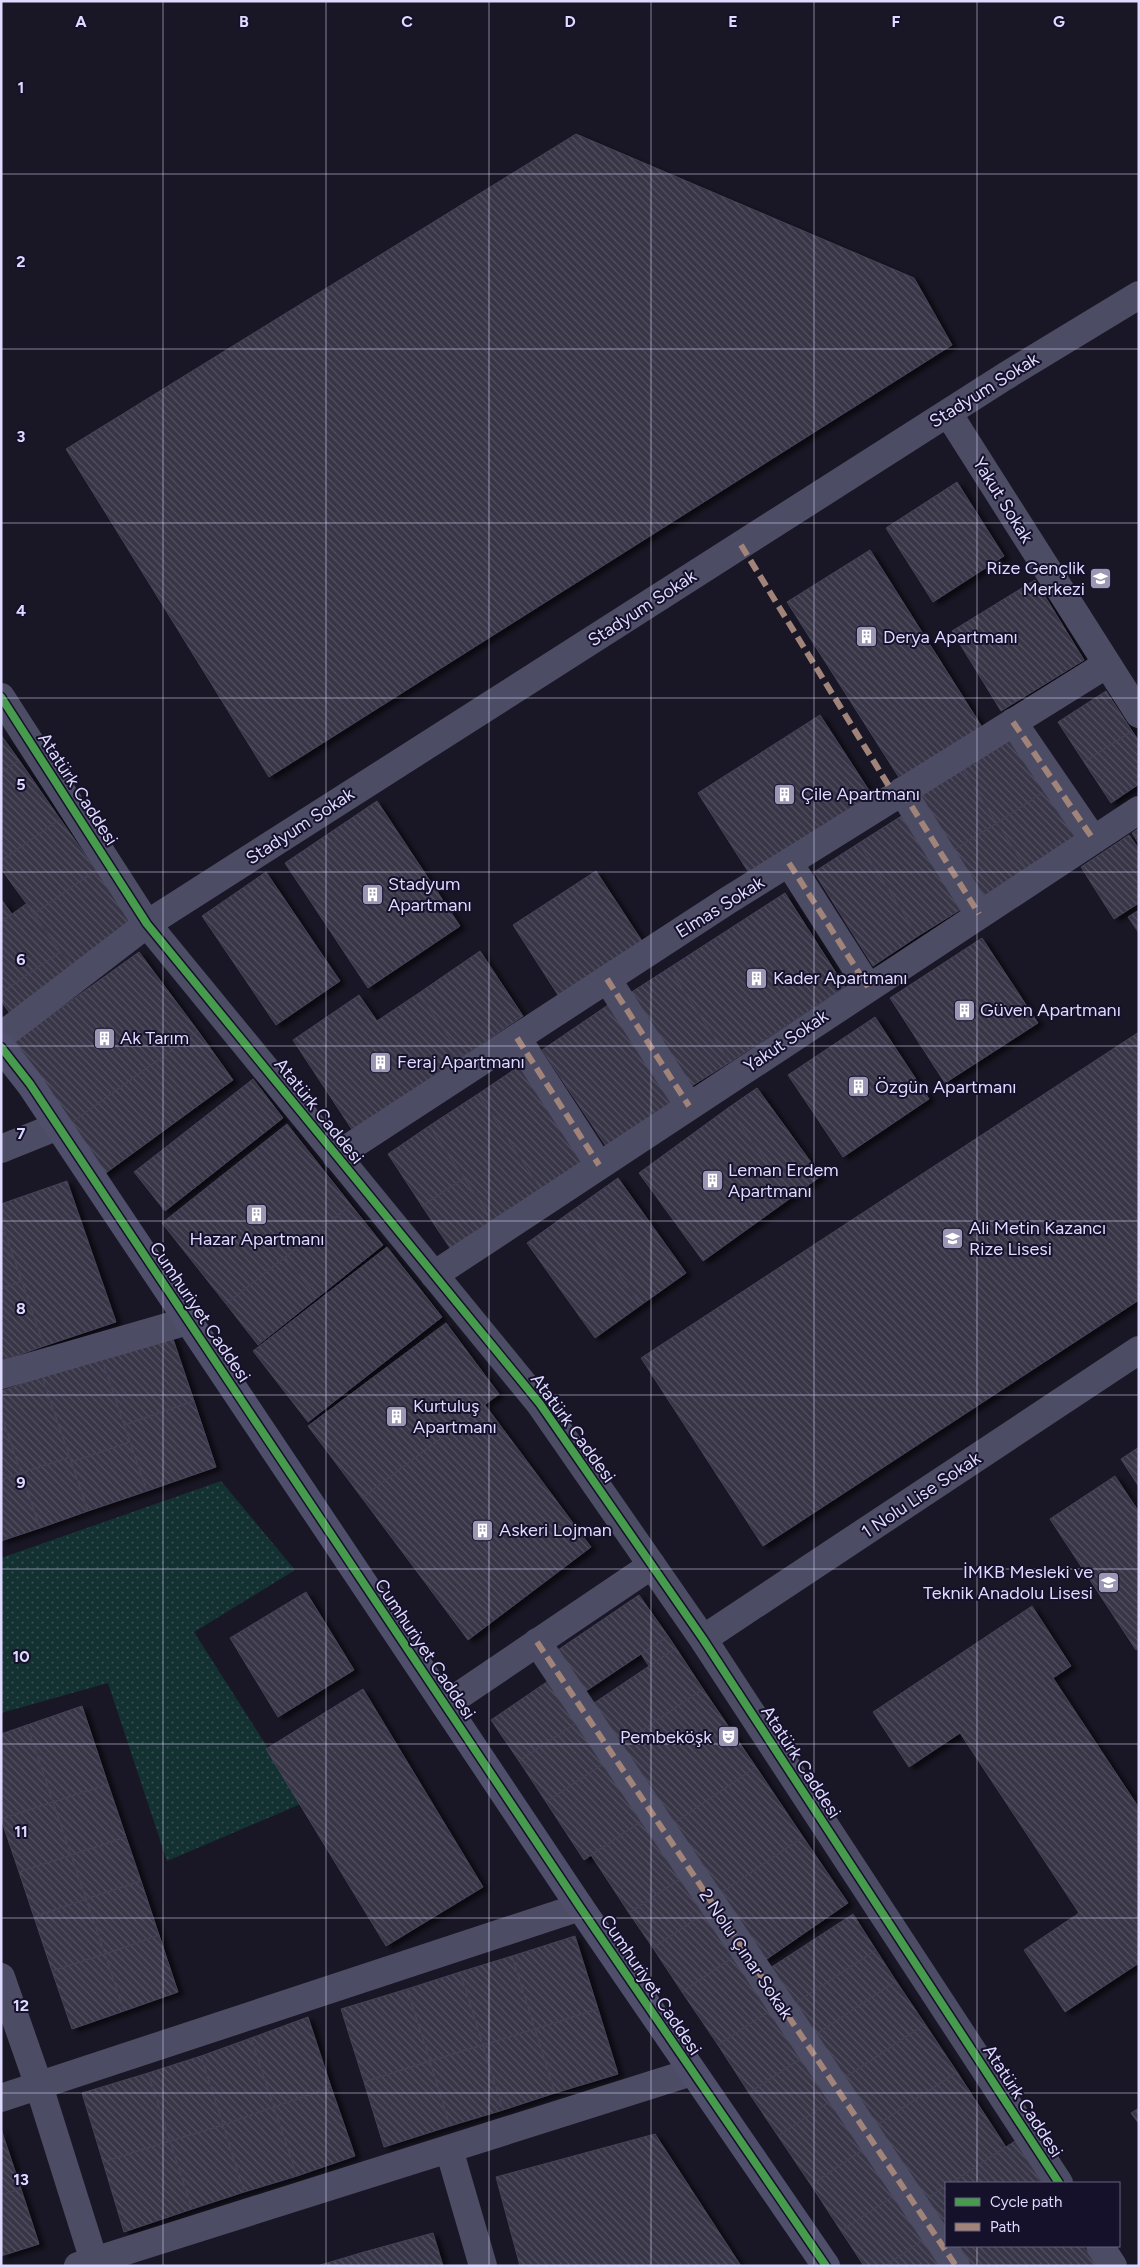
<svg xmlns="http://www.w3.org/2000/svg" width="1140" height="2267" viewBox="0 0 1140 2267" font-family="Figtree,sans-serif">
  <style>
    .grass { fill: url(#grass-dots) }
    .building { fill: url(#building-back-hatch); stroke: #454258; filter: url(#shadow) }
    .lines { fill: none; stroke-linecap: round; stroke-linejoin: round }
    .street { stroke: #4d4c65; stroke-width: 28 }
    .secondary { stroke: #504f6b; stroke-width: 28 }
    .quiet { stroke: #a18479; stroke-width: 6; stroke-dasharray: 12 6; stroke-linecap: butt }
    .cycleway-casing { stroke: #15112b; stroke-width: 11 }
    .cycleway { stroke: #469c4c; stroke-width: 8 }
    .grid { fill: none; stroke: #dfdaff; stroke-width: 1; stroke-opacity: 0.55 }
    .labels { text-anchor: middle; stroke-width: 4; stroke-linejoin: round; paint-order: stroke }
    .street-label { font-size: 18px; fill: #dfdaff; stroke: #15112b }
    .poi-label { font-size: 18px; fill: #dfdaff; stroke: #15112b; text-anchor: start }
    .grid-label { font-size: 16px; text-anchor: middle; font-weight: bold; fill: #dfdaff; stroke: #15112b; stroke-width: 4; stroke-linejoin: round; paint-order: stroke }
  </style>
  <defs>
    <pattern id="grass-dots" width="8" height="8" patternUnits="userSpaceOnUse" patternTransform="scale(1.25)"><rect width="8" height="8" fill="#143132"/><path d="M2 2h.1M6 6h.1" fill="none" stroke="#364e51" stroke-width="1.8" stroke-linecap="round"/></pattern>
    <pattern id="building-back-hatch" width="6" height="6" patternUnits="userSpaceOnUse" patternTransform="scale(1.25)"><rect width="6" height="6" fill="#383546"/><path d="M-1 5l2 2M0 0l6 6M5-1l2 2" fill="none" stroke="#545262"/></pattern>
    <filter id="shadow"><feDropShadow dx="5.5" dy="3" stdDeviation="2.5" flood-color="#0009"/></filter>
  </defs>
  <rect width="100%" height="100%" fill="#191725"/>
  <!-- grass -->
  <path class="grass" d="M221,1481L295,1570L194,1632L303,1803L167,1861L108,1683L1,1713V1558Z"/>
  <!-- building -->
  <path class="building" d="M576,134L914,278L952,345L269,777L66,449Z
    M957,482L1004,556L933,602L886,528Z
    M870,550L982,727L900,779L787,602Z
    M1035,580L1084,660L1001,711L952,631Z
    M1106,691L1132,731L1084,762L1058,722Z
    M820,715L872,795L749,873L698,793Z
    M1132,731L1139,741V784L1111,803L1084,762Z
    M1,735L19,760L1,773Z
    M1009,736L1045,791L997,823L961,768Z
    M19,760L60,819L1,861V773Z
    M961,768L997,823L954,850L918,796Z
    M1045,791L1075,837L1026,868L997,823Z
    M377,801L460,926L368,988L285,863Z
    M903,815L963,908L918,936L859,843Z
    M60,819L96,870L34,914L1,869V861Z
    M997,823L1026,868L984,896L954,850Z
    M1139,828V844L1132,833Z
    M1129,835L1139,849V903L1114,919L1081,867Z
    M859,843L918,936L873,966L814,872Z
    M96,870L136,926L74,970L34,914Z
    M596,871L642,941L558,995L513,925Z
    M266,872L340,981L276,1025L202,916Z
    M785,893L845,987L730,1062L669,968Z
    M1,899L12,914L1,922Z
    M26,904L60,952L1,993V922Z
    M1139,910V933L1128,917Z
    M982,938L1038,1023L945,1083L890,998Z
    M480,951L523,1016L462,1057L419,993Z
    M60,952L74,970L11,1015L1,1001V993Z
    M139,952L198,1031L67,1126L9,1045Z
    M669,968L730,1062L687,1089L627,995Z
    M419,993L462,1057L353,1131L293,1040L359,995L377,1021Z
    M611,1003L678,1102L608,1149L542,1050Z
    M875,1017L929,1099L843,1157L788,1075Z
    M198,1031L233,1080L103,1175L67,1126Z
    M1139,1032V1300L763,1546L641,1358Z
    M524,1063L591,1163L544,1194L478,1094Z
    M253,1079L283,1118L165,1211L134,1172Z
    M757,1088L821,1176L792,1197L728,1108Z
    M478,1094L544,1194L496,1226L429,1126Z
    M728,1108L792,1197L703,1261L639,1173Z
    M287,1124L351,1205L226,1304L162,1223Z
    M429,1126L464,1178L422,1206L388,1154Z
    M464,1178L496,1226L454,1254L422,1206Z
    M618,1178L686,1273L641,1305L573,1210Z
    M67,1181L116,1322L44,1346L1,1221V1204Z
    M351,1205L383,1245L317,1298L285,1257Z
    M573,1210L641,1305L595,1338L527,1243Z
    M1,1221L22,1281L1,1289Z
    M387,1247L442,1317L308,1422L253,1351Z
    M285,1257L317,1298L258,1345L226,1304Z
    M22,1281L44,1346L1,1361V1289Z
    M446,1323L499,1394L362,1498L308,1426Z
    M171,1333L194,1401L124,1425L101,1357Z
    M101,1357L130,1442L71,1462L42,1377Z
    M42,1377L70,1457L21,1473L1,1414V1391Z
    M194,1401L216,1467L147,1491L124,1425Z
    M485,1405L591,1547L468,1640L362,1498Z
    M1,1414L21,1473L1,1480Z
    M130,1442L147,1491L88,1511L71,1462Z
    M1139,1447V1487L1121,1459Z
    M70,1457L88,1511L40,1528L21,1473Z
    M21,1473L40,1528L1,1541V1480Z
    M1115,1476L1139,1512V1648L1136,1650L1050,1519Z
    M306,1592L354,1670L278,1717L230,1638Z
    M639,1595L668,1636L583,1693L555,1652Z
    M1032,1606L1071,1666L1053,1678L1139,1808V1963L1065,2012L1024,1950L1079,1913L960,1733L909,1767L873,1712Z
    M668,1636L676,1648L649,1666L641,1654Z
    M676,1648L703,1689L619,1746L591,1705Z
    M554,1677L582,1719L519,1761L491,1720Z
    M363,1689L483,1887L386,1946L266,1749Z
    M703,1689L756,1767L671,1825L619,1746Z
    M82,1706L108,1784L53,1802L27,1725Z
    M582,1719L609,1760L546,1802L519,1761Z
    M27,1725L53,1802L1,1819V1734Z
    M609,1760L648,1817L584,1860L546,1802Z
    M756,1767L803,1837L718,1895L671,1825Z
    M108,1784L126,1837L71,1855L53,1802Z
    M53,1802L71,1855L19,1872L1,1819Z
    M648,1817L686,1875L629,1913L591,1855Z
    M126,1837L141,1881L86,1899L71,1855Z
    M803,1837L848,1903L764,1961L718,1895Z
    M71,1855L86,1899L34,1917L19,1872Z
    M686,1875L709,1910L653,1948L629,1913Z
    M141,1881L159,1935L105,1954L86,1899Z
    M86,1899L105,1954L52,1971L34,1917Z
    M709,1910L738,1954L682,1992L653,1948Z
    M853,1914L876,1950L791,2006L767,1970Z
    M159,1935L178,1992L124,2011L105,1954Z
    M575,1936L598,2009L535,2029L512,1956Z
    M876,1950L896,1981L812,2037L791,2006Z
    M105,1954L124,2011L72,2029L52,1971Z
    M738,1954L774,2008L718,2045L682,1992Z
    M512,1956L535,2029L483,2045L460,1972Z
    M460,1972L483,2045L430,2061L407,1989Z
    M896,1981L925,2024L840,2081L812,2037Z
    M407,1989L430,2061L364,2082L341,2009Z
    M774,2008L806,2055L749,2093L718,2045Z
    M598,2009L618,2074L555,2093L535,2029Z
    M308,2017L331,2087L274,2107L251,2038Z
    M925,2024L957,2072L871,2129L840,2081Z
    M535,2029L555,2093L503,2110L483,2045Z
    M251,2038L274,2107L223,2125L201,2056Z
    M483,2045L503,2110L450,2126L430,2061Z
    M806,2055L835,2098L778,2136L749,2093Z
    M201,2056L223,2125L170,2141L148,2073Z
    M430,2061L450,2126L384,2147L364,2082Z
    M957,2072L1006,2147L951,2183H946V2186L920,2203L871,2129Z
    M148,2073L170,2141L103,2162L82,2093Z
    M331,2087L355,2156L297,2176L274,2107Z
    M835,2098L867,2147L811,2185L778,2136Z
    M274,2107L297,2176L244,2192L223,2125Z
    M1139,2108V2124L1131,2113Z
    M223,2125L244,2192L192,2209L170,2141Z
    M1,2129L21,2189L1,2195Z
    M655,2134L741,2266H520L496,2177Z
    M170,2141L192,2209L124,2232L103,2162Z
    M1015,2141L1042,2183H951L1006,2147Z
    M867,2147L898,2193L841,2231L811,2185Z
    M946,2186V2242L920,2203Z
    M21,2189L39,2244L1,2256V2195Z
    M898,2193L927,2237L885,2266H864L841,2231Z
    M433,2233L443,2266H317L364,2252Z
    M927,2237L946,2266H885Z
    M949,2246H1083L1097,2266H962Z"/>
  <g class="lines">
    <!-- street -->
    <path class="street" d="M948,413L1139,714
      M1,697L147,924L540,1404L703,1639L1059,2183
      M1013,722L1093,839
      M902,791L979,914
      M789,863L868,987
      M607,979L689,1106
      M1,1036L147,924L1004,377L1139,295
      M517,1038L599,1165
      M1,1149L58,1126
      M336,1156L727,901L1107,664
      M434,1275L1139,810
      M1,1375L188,1321
      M703,1639L1139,1350
      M537,1642L956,2266
      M445,1705L652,1565
      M1,1977L39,2086L94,2261
      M1,2098L580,1907
      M449,2149L483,2266
      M1100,2246L1113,2266
      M78,2266L692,2072"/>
    <!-- secondary -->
    <path class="secondary" d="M1,1047L30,1084L580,1907L826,2266"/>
    <!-- quiet -->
    <path class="quiet" d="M741,545L895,796
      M1013,722L1093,839
      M902,791L979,914
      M789,863L868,987
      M607,979L689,1106
      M517,1038L599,1165
      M537,1642L956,2266"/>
    <defs>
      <path id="cycleway" d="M1,697L147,924L540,1404L703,1639L1059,2183
        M1,1047L30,1084L580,1907L826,2266"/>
    </defs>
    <!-- cycleway casing -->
    <use href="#cycleway" class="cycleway-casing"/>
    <!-- cycleway -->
    <use href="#cycleway" class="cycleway"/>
  </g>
  <!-- grid -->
  <path class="grid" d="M163,1V2266M326,1V2266M489,1V2266M651,1V2266M814,1V2266M977,1V2183M1,174H1139M1,349H1139M1,523H1139M1,698H1139M1,872H1139M1,1046H1139M1,1221H1139M1,1395H1139M1,1569H1139M1,1744H1139M1,1918H1139M1,2093H1139M977,2246V2266"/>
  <!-- icons -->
  <defs>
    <symbol id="school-square" viewBox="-11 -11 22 22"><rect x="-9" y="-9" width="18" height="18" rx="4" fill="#9a96b3" stroke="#15112b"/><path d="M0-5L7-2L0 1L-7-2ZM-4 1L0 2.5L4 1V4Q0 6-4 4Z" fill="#fff"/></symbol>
    <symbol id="building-square" viewBox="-11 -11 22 22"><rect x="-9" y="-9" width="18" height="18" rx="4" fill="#9a96b3" stroke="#15112b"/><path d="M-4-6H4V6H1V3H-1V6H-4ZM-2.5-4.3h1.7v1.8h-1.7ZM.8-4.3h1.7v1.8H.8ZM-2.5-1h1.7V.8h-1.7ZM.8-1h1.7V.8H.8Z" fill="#fff"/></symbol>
    <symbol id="theatre-square" viewBox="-11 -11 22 22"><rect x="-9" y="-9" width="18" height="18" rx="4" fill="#9a96b3" stroke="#15112b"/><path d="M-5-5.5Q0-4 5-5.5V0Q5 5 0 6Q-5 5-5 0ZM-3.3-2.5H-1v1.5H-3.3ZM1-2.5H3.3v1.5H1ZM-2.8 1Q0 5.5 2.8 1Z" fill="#fff"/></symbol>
  </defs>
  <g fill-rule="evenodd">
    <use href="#school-square" x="1088" y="566" width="25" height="25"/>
    <use href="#building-square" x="854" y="624" width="25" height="25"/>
    <use href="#building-square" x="772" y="782" width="25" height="25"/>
    <use href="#building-square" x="360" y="882" width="25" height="25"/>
    <use href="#building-square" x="744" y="966" width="25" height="25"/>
    <use href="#building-square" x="952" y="998" width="25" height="25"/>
    <use href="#building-square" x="92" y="1026" width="25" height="25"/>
    <use href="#building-square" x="368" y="1050" width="25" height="25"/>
    <use href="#building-square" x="846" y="1074" width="25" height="25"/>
    <use href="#building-square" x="700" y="1168" width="25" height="25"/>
    <use href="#building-square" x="244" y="1202" width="25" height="25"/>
    <use href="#school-square" x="940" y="1226" width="25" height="25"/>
    <use href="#building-square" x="384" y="1404" width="25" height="25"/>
    <use href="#building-square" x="470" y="1518" width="25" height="25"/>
    <use href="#school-square" x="1096" y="1570" width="25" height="25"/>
    <use href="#theatre-square" x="716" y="1724" width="25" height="25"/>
  </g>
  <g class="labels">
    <!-- street labels -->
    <g class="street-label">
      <text transform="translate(984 390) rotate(-32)" y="6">Stadyum Sokak</text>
      <text transform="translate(1003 500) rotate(58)" y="6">Yakut Sokak</text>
      <text transform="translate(642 608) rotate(-33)" y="6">Stadyum Sokak</text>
      <text transform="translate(78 789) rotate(57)" y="6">Atatürk Caddesi</text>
      <text transform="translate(300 826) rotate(-33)" y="6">Stadyum Sokak</text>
      <text transform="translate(720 907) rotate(-32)" y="6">Elmas Sokak</text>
      <text transform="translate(786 1041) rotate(-34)" y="6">Yakut Sokak</text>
      <text transform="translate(319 1111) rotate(51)" y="6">Atatürk Caddesi</text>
      <text transform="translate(200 1312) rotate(56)" y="6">Cumhuriyet Caddesi</text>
      <text transform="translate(573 1428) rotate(54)" y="6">Atatürk Caddesi</text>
      <text transform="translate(921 1495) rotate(-34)" y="6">1 Nolu Lise Sokak</text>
      <text transform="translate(425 1649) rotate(56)" y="6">Cumhuriyet Caddesi</text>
      <text transform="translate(801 1762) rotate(57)" y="6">Atatürk Caddesi</text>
      <text transform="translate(746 1954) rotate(56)" y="6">2 Nolu Çınar Sokak</text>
      <text transform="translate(651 1985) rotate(56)" y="6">Cumhuriyet Caddesi</text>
      <text transform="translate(1023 2101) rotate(57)" y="6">Atatürk Caddesi</text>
    </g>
    <!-- poi labels -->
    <g class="poi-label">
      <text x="1085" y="574" text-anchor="end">Rize Gençlik<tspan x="1085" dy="21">Merkezi</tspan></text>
      <text x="883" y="643">Derya Apartmanı</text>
      <text x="801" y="800">Çile Apartmanı</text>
      <text x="388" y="890">Stadyum<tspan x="388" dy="21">Apartmanı</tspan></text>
      <text x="773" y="984">Kader Apartmanı</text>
      <text x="980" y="1016">Güven Apartmanı</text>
      <text x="120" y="1044">Ak Tarım</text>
      <text x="397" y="1068">Feraj Apartmanı</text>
      <text x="875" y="1093">Özgün Apartmanı</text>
      <text x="728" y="1176">Leman Erdem<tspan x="728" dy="21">Apartmanı</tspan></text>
      <text x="969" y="1234">Ali Metin Kazancı<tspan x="969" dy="21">Rize Lisesi</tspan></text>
      <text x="257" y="1245" text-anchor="middle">Hazar Apartmanı</text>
      <text x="413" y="1412">Kurtuluş<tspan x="413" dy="21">Apartmanı</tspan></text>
      <text x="499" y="1536">Askeri Lojman</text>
      <text x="1093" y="1578" text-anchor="end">İMKB Mesleki ve<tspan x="1093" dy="21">Teknik Anadolu Lisesi</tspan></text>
      <text x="712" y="1743" text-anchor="end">Pembeköşk</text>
    </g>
  </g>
  <g class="grid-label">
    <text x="81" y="27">A</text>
    <text x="244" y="27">B</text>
    <text x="407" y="27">C</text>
    <text x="570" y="27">D</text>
    <text x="733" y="27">E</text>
    <text x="896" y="27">F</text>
    <text x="1059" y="27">G</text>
    <text x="21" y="93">1</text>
    <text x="21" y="267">2</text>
    <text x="21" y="442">3</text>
    <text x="21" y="616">4</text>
    <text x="21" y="790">5</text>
    <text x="21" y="965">6</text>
    <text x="21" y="1139">7</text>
    <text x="21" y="1314">8</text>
    <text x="21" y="1488">9</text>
    <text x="21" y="1662">10</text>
    <text x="21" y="1837">11</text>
    <text x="21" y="2011">12</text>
    <text x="21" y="2185">13</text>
  </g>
  <!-- border -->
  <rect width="1140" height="2267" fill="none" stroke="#dfdaff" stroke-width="5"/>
  <!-- legend -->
  <rect x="945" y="2182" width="175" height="65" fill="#15112b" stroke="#666180"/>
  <rect x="955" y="2198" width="25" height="8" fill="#469c4c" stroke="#666180"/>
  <text x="990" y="2207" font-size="15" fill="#dfdaff">Cycle path</text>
  <rect x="955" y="2223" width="25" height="8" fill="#a18479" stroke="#666180"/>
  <text x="990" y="2232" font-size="15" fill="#dfdaff">Path</text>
</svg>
